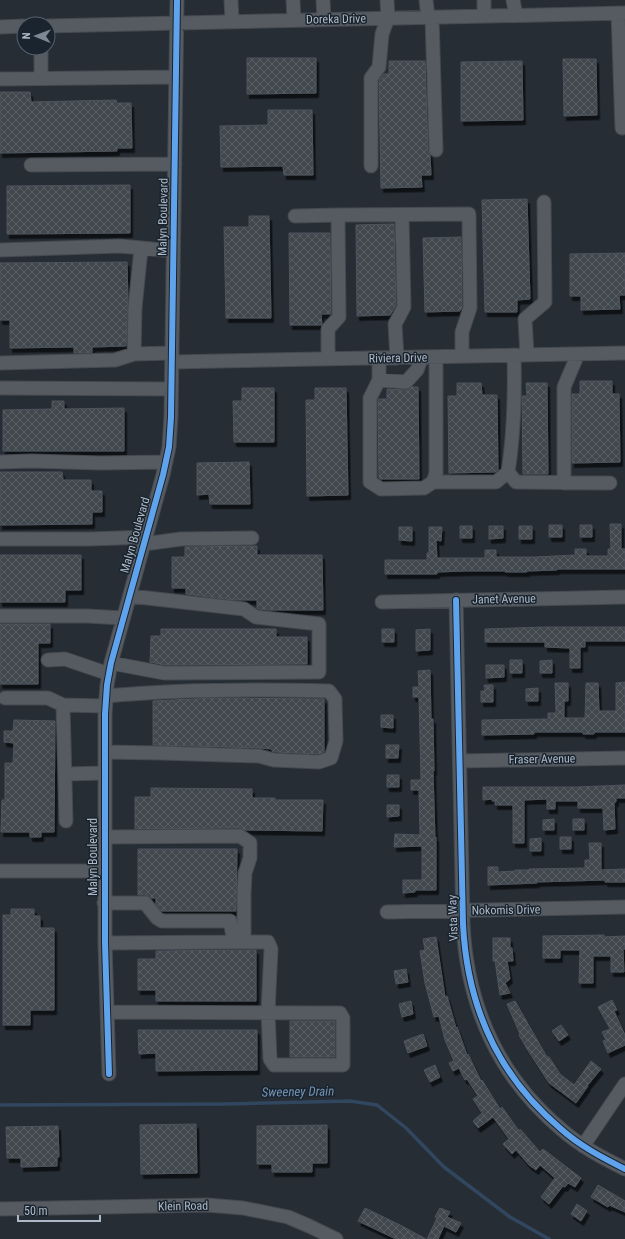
<svg xmlns="http://www.w3.org/2000/svg" width="625" height="1239" viewBox="0 0 625 1239" font-family="'Roboto Condensed',sans-serif">
  <style>
    .lines { fill: none; stroke-linecap: round; stroke-linejoin: round }
    .stream { stroke: #31475f; stroke-width: 3.5 }
    .building { fill: url(#building-cross-hatch); stroke: #4d545d; filter: url(#shadow) }
    .minor-casing { stroke: #44494f; stroke-width: 15 }
    .minor { stroke: #565b62; stroke-width: 13 }
    .cycleway-casing { stroke: #19242f; stroke-width: 8 }
    .cycleway { stroke: #60a3ed; stroke-width: 6 }
    .labels { text-anchor: middle; stroke-width: 3; stroke-linejoin: round; paint-order: stroke }
    .street-label { font-size: 12px; fill: #aeb9c7; stroke: #19242f }
    .water-label { font-size: 13px; font-style: italic; fill: #7492b2; stroke: #19242f }
  </style>
  <defs>
    <pattern id="building-cross-hatch" width="8" height="8" patternUnits="userSpaceOnUse"><rect width="8" height="8" fill="#41474e"/><path d="M0 0l8 8M0 8l8-8" fill="none" stroke="#5a5f66"/></pattern>
    <filter id="shadow"><feDropShadow dx="2.5" dy="4.5" stdDeviation="0" flood-color="#0009"/></filter>
  </defs>
  <rect width="100%" height="100%" fill="#262d35"/>
  <g class="lines">
    <!-- stream -->
    <path class="stream" d="M0,1105L228,1104L350,1101L377,1105L406,1128L444,1167L510,1217L549,1239"/>
  </g>
  <!-- building -->
  <path class="building" d="M247,58H316V93L247,94Z
    M563,59H596L597,115L564,116Z
    M389,61H425L428,150L430,155L431,175H421L422,187L381,188L379,80L384,74H389Z
    M522,61L523,120L461,121V62Z
    M0,92H30L31,102L116,100L117,103H131L132,148H117V151L0,153Z
    M268,110H312L313,175H284L283,166L221,167L220,126L268,125Z
    M130,185V233L7,234V186Z
    M527,199L530,299L517,300V312H485L482,200Z
    M249,216H269L271,318H226L224,227H249Z
    M394,224L396,305L390,315L357,316L356,225Z
    M289,233H330L331,314H321L322,325H290Z
    M461,237L462,307L460,311L425,312L423,238Z
    M625,253V295H619L620,309L581,310V296H570V254Z
    M127,262L128,300L126,346L92,347V353H74V347L10,348V320H0V263Z
    M580,381H612V394H619L620,462L572,463V394H580Z
    M457,383H481L482,395H497L498,470L495,472L449,473L448,396H457Z
    M526,383H547L548,474H523L522,396H527Z
    M412,387H418L419,479H380L379,478L378,400L379,399H387V389L406,390Z
    M242,388H274V442H234L233,401H242Z
    M315,388H346L348,495L307,496L306,400H315Z
    M52,401H64V409L124,408V451H3V410L52,409Z
    M249,462L250,504H210L209,494L197,495V463Z
    M0,472H62L63,480H91V491H102V512H92V524L0,525Z
    M610,524H621V549H625V569H557V570L527,571V572H505V571H466L437,572V574H385V560H427V553H429V527H442L441,541L436,540L437,558H485V550H496V557H535L575,555V549H586V556H608V549H611Z
    M549,525H562V537H549Z
    M580,525H592V537H580Z
    M460,526H472V538H460Z
    M489,526H503V538L489,539Z
    M519,526H532V539H519Z
    M399,527H412V541L399,540Z
    M257,546V555H322L323,610H268L259,609L257,608V600H233L186,594V588H172V557H185V547Z
    M0,555H81V590H65V602H0Z
    M0,624H50V643H38V684H0Z
    M545,627H625V641H585V647H580V668H570V648L545,647V642H485V629Z
    M161,629H276V637H307V664L165,665L150,662L151,636H161Z
    M382,629H394V642H382Z
    M430,629V650L416,651V630Z
    M510,660H522V673H510Z
    M552,660V673H540V661Z
    M486,665H504V677L486,678Z
    M430,670L431,719H433L434,771H433L435,838L436,837V890H415V892L403,893V880H422V846L394,847L395,834L420,835L419,790H411V780H421L419,697H413V687H419L418,671Z
    M625,682V732H594V734H583V732H534V734L482,735V720L548,719V713H556L555,683H568V701H564V718H585L586,683H598L599,711H616V683Z
    M484,685H493V702H481V691H485Z
    M538,688V701H526V689Z
    M212,698L324,699V752L318,754L275,752L272,751V749L259,748L153,745V701Z
    M381,715H393V728L381,727Z
    M14,720L55,721L54,832H41V837H30V832H1L2,800H5V763H13L14,743L4,742V731H13Z
    M386,745H399L398,758H386Z
    M387,775H399V787H387Z
    M625,785V798H616V802H614L615,829L604,830L603,808H578V801H555V809H547V799L524,800V843H513V805H495V801H492L493,799L483,800V787H577Z
    M151,788L252,789V798H275V800H323L322,831L246,830L240,828L135,829V797H151Z
    M387,805H399V816L387,817Z
    M554,819V830H543V820Z
    M573,819H584V830H573Z
    M560,837H571V849H560Z
    M541,838V851H530V839Z
    M589,843H601V870L625,869V882H605V880L536,882L537,883L488,885V867H498V872L515,871V870H529V869L585,868V860H590Z
    M138,849H237L236,911H161L156,905V898H151L145,895H138Z
    M11,909H34V916H40V928H54V1010H30V1025H3V915H11Z
    M604,935V937L625,936V949H623L624,972H611V956H593V983H579L580,950H560V958H543V936Z
    M436,937L445,997L447,996L456,1028L457,1027L467,1055L468,1054L481,1081L482,1080L500,1109L502,1107L519,1131L520,1129L540,1152L543,1149L581,1178L575,1187L568,1183L565,1187L563,1186L549,1204L541,1197L555,1178L540,1165L536,1170L529,1165L516,1150L512,1154L503,1144L509,1139L493,1117L478,1128L473,1121L482,1113L473,1099L478,1096L467,1079L465,1080L459,1068L453,1071L449,1063L454,1061L445,1040L439,1016L434,1017L425,983L420,951L425,950L423,939Z
    M493,938H510V948H512L513,961H507L510,979L505,983L510,993L500,995L495,961H493Z
    M256,950V1001H156V990H138V959H156V951Z
    M406,969L408,982L396,984L394,971Z
    M612,1000L617,1010L614,1011L625,1035V1045L608,1053L603,1041L606,1040L602,1032L610,1029L598,1007Z
    M411,1001L413,1014L402,1017L399,1004Z
    M515,1001L547,1057H549L560,1074L574,1085L591,1061L601,1069L587,1086H588L576,1103L549,1083L527,1049L519,1035L520,1034L507,1004Z
    M290,1021H335V1057H290Z
    M561,1025L568,1035L559,1041L552,1031Z
    M138,1030H257V1070L156,1071V1053L139,1054Z
    M423,1034L427,1046L408,1053L404,1041Z
    M435,1065L440,1077L430,1082L424,1070Z
    M196,1124L197,1173L141,1174L140,1125Z
    M327,1125V1163H312V1172H272V1164H257V1126Z
    M58,1126L59,1157H57V1166L21,1167V1158H7L6,1127Z
    M598,1185L625,1201V1212L609,1205L608,1207L591,1197Z
    M577,1204L587,1211L581,1221L571,1214Z
    M365,1208L400,1225L426,1239H396L358,1221Z
    M440,1208L450,1212L447,1217L461,1223L456,1232L444,1226L438,1239H427L437,1218L435,1217Z"/>
  <g class="lines">
    <defs>
      <path id="minor" d="M231,0L232,21
        M293,0L294,20
        M323,0L324,19
        M426,0L428,17
        M513,0L516,15
        M618,13L622,128
        M484,16V0
        M432,17L436,150
        M48,26L625,13
        M0,27L24,26
        M41,48V78
        M0,79L176,77
        M31,165L175,164
        M371,166V78L379,67L382,34L388,18L387,0
        M338,215L469,214L470,308L462,332V356
        M295,216L338,215L339,317L328,329V359
        M0,250L120,246L173,251
        M134,354L135,308L141,249
        M527,355L525,319L545,302L544,202
        M379,358V380L370,398V482L381,489L424,488L433,482L436,473V357
        M397,358L395,324L404,307L402,215
        M172,362L625,353
        M0,363L115,360L134,354L172,353
        M379,380L406,382L417,370L422,357
        M1,388L171,389
        M0,462L31,461L101,463L166,462
        M508,472L516,482L610,483
        M433,482H496L508,472C514,434 515,395 514,355
        M564,483V387L578,354
        M0,539H90L147,537
        M144,544L181,539L252,538
        M456,600L463,924C467,1005 498,1076 561,1129C580,1146 603,1158 625,1169
        M382,602L625,597
        M0,616H87L123,618
        M48,660L65,659L109,674
        M111,663L164,673L319,672V624L256,617L244,609L130,596
        M5,698H48L63,705L105,706
        M63,705L66,821
        M105,752L160,753L259,756L274,760L319,762L331,758L336,741L335,699L329,691C255,689 180,689 106,696
        M460,761L625,758
        M65,774L105,773
        M104,837L240,836L250,843V858L245,873L244,894V942
        M0,871H104
        M104,903H145L157,918L162,921H230L234,942L105,943
        M387,912L625,907
        M107,1012L340,1013L343,1018V1065H274L270,1059L268,1012L271,949L268,942H234
        M109,1074L105,943V714L107,685L111,663L163,475L169,447L171,417L177,0
        M583,1146L625,1084
        M0,1209L207,1205L243,1208L288,1217L309,1226L336,1239"/>
    </defs>
    <!-- minor casing -->
    <use href="#minor" class="minor-casing"/>
    <!-- minor -->
    <use href="#minor" class="minor"/>
    <defs>
      <path id="cycleway" d="M456,600L463,924C467,1005 498,1076 561,1129C580,1146 603,1158 625,1169
        M109,1074L105,943V714L107,685L111,663L163,475L169,447L171,417L177,0"/>
    </defs>
    <!-- cycleway casing -->
    <use href="#cycleway" class="cycleway-casing"/>
    <!-- cycleway -->
    <use href="#cycleway" class="cycleway"/>
  </g>
  <g class="labels">
    <!-- street labels -->
    <g class="street-label">
      <text transform="translate(336 19) rotate(-1)" y="4">Doreka Drive</text>
      <text transform="translate(163 217) rotate(-89)" y="4">Malyn Boulevard</text>
      <text transform="translate(398 358) rotate(-1)" y="4">Riviera Drive</text>
      <text transform="translate(135 535) rotate(-74)" y="4">Malyn Boulevard</text>
      <text transform="translate(504 599) rotate(-1)" y="4">Janet Avenue</text>
      <text transform="translate(542 759) rotate(-1)" y="4">Fraser Avenue</text>
      <text transform="translate(93 857) rotate(-90)" y="4">Malyn Boulevard</text>
      <text transform="translate(506 910) rotate(-1)" y="4">Nokomis Drive</text>
      <text transform="translate(453 918) rotate(-92)" y="4">Vista Way</text>
      <text transform="translate(183 1206) rotate(-1)" y="4">Klein Road</text>
    </g>
    <!-- water labels -->
    <g class="water-label">
      <text transform="translate(298 1091) rotate(-1)" y="5">Sweeney Drain</text>
    </g>
  </g>
  <!-- north arrow -->
  <g transform="translate(36 36) rotate(271)"><circle r="19" fill="#19242f" stroke="#55606c"/>
  <path d="M0-3L7 15L0 10L-7 15Z" fill="#7e8894"/>
  <text y="-6" font-size="11" font-weight="bold" text-anchor="middle" fill="#aeb9c7">N</text>
  </g>
  <!-- scale -->
  <path d="M18 1215v6h82v-6" fill="none" stroke="#aeb9c7" stroke-width="2"/>
  <text x="24" y="1215" font-size="12" fill="#aeb9c7" stroke="#19242f" stroke-width="3" paint-order="stroke">50 m</text>
</svg>
